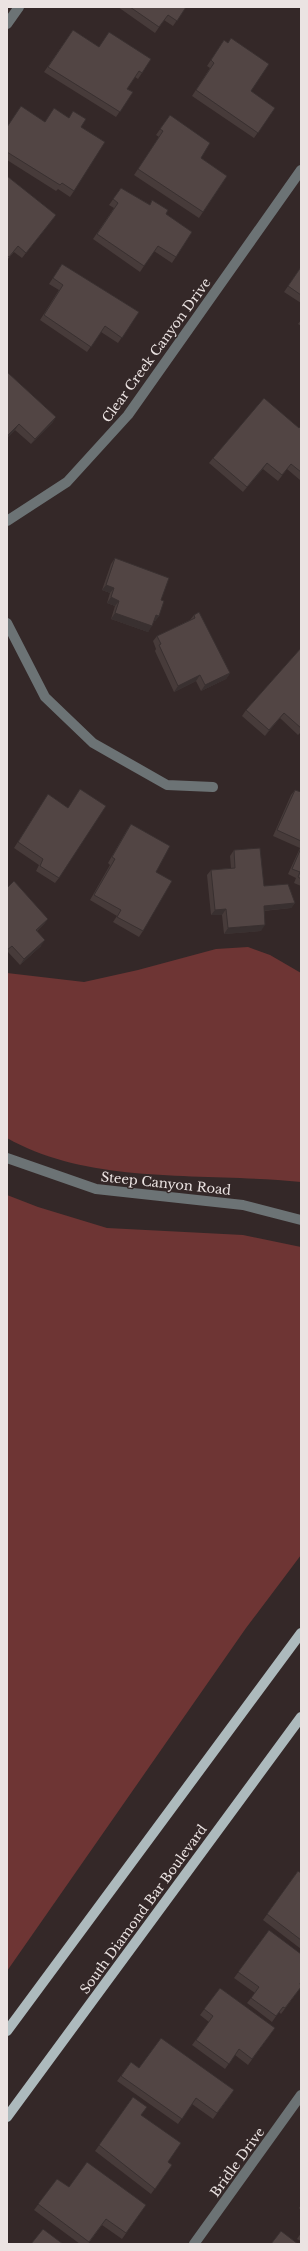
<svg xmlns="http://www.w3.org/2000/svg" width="308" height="2251" viewBox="0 0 308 2251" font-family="'Libre Baskerville',serif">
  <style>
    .green { fill: #6e3534 }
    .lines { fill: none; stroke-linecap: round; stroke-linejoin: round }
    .minor { stroke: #6c7375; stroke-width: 10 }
    .major { stroke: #adbabd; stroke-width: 10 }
    .wall { fill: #473b3a }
    .shaded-wall { fill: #393030 }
    .building { fill: #524544; stroke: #393030 }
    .labels { text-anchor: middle; stroke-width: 3; stroke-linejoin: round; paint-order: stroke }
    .street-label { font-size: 13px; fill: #ebe3e2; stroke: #342828 }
  </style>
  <rect width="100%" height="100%" fill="#342828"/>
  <!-- green -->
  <path class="green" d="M248,947L270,955L301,973V1182C207,1172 91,1186 7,1138V973L84,982L138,970L216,949Z
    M7,1195L38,1207L107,1228L243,1235L301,1247V1555L246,1628L7,1971Z"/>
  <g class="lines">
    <!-- minor -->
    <path class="minor" d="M7,24L19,7
      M7,521L67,482L128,415L301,170
      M7,623L45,697L93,743L167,785L213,787
      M7,1158L96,1189L243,1205L301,1220
      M194,2244L301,2095"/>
    <!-- major -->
    <path class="major" d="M7,2031L301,1633
      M7,2117L301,1717"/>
  </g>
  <!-- wall -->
  <path class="wall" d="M118,7H186L173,26L164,20L155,33Z
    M73,30L99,47L151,59L138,79L135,77L127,89L133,92L116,117L44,72Z
    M224,40L251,91L275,108L254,138L192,96L210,68L207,66Z
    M170,115L201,158L227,176L199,218L134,175L159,137L156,135Z
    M45,122L81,127L74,191L70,197L58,189L56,191L7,160V126Z
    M7,176L56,215L22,258L14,252L7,260Z
    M121,188L166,214L192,232L172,263L154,251L140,272L93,239L114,208L109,205Z
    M62,264L139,312L118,343L101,332L87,352L40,320L59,290L49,284Z
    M301,267V303L284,292Z
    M301,320V326L298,324Z
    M7,372L56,417L52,423L31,444L15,430L7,438Z
    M301,426V478L300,480L287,469L278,481L263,469L243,492L209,463L213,458L299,428Z
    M115,558L161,600L159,616L155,621H154L148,632L111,619L115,606L107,603L110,593L102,590L111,564Z
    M194,615L230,673L226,679L201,691L196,681L174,692L155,651L156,649L153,641L157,636L190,620Z
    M301,648V732L298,735L280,718L265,736L242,716L246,710Z
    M80,789L59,878L55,883L36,871L39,865L14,848L48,794L68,808Z
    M295,790L301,792V886L294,883L296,878L288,874L300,848L273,836L291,795Z
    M131,824L156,872L143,931L139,937L113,922L117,916L90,900L110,865L108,863L127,830Z
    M234,850L264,886L295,903L291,908L264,911L261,931L224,934L222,915H211L207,875L211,870L231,868L230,856Z
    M7,888L48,919L44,924L37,931L41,946L20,965L8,952Z
    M298,1871L301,1873V1949L263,1920Z
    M269,1930L300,1983L301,1987L281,2014L279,2012L272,2022L247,2003L255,1993L234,1978Z
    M220,1988L275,2028L248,2065L235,2055L225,2069L192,2045L209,2022L200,2015Z
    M131,2062L139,2068L234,2090L213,2119L192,2104L178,2124L117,2081Z
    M133,2097L141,2115L168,2162L172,2165L151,2194L95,2151Z
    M57,2179L69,2187L146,2205L122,2239L102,2225L88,2244H80L34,2210Z
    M301,2205V2210L299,2208Z
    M301,2233V2241L297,2239Z"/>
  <!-- shaded-wall -->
  <path class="shaded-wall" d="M56,215L52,221L22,258L26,253Z
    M56,417L52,423L31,444L35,439Z
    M19,424L15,430L7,438V436Z
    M267,463L263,469L243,492L247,487Z
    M106,585L114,588L110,593L102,590Z
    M111,597L119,601L115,606L107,603Z
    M115,613L152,626L148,632L111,619Z
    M156,615L159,616L155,621H152Z
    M230,673L226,679L201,691L205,685Z
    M200,675L196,681L174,692L178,686Z
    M284,713L280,718L265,736L269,730Z
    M295,903L291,908L260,911L264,906Z
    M226,909L222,915H211L215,910Z
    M48,919L44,924L31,935L36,930Z
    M265,925L261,931L224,934L228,928Z
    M45,940L41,946L20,965L24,959Z"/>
  <!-- building -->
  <path class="building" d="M130,7H186L177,21L168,15L159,27Z
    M73,30L99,47L109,32L151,59L142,73L139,71L127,89L133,92L120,112L48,67Z
    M231,38L269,64L251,91L275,108L258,133L196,90L214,63L211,60L224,40L228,43Z
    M21,106L45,122L54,108L69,118L73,111L86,119L81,127L105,142L74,191L62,183L60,185L7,152V127Z
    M170,115L210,143L201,158L227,176L203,212L138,169L163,131L160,129Z
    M7,176L56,215L26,253L18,246L9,257L7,255Z
    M121,188L150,205L152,200L168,210L166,214L192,232L176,257L158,246L144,266L97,234L118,203L113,199Z
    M62,264L139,312L122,338L105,326L91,347L44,315L63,285L53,278Z
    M301,267V295L288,286Z
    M7,372L56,417L35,439L19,424L7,436Z
    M264,398L299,428L301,426V472L291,464L282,475L267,463L247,487L213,458Z
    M115,558L169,578L161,600L164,601L159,616L156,615L152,626L115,613L119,601L111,597L114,588L106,585Z
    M199,612L230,673L205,685L200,675L178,686L159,645L161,644L157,636L195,618L194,615Z
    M301,648V728L284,713L269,730L246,710Z
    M80,789L106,806L59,878L40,866L43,859L18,842L48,794L68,808Z
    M295,790L301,792V841L277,830Z
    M131,824L170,846L156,872L172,881L143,931L117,917L121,910L94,895L115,859L112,857Z
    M260,848L264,886L288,884L295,903L264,906L265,925L228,928L226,909L215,910L211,870L235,868L234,850Z
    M301,848V879L298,877L300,872L292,869Z
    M14,881L48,919L36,930L45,940L24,959L12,946L7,950V888Z
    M298,1871L301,1873V1940L267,1914Z
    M269,1930L301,1954V1982L300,1983L301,1987L285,2008L283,2007L276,2016L251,1998L259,1987L238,1972Z
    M220,1988L275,2028L252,2059L239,2049L229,2064L196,2040L213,2016L204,2009Z
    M161,2038L234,2090L217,2113L196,2098L182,2119L121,2076L131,2062L139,2068Z
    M133,2097L147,2107L141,2115L181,2143L168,2162L172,2165L155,2189L99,2145Z
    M87,2162L146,2205L126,2233L106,2219L89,2242L38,2204L57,2179L69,2187Z
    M43,2229L63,2244H31Z
    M281,2231L298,2244H271Z"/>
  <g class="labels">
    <!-- street labels -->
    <g class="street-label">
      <text transform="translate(156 350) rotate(-54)" y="5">Clear Creek Canyon Drive</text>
      <text transform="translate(166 1183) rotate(6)" y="5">Steep Canyon Road</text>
      <text transform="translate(143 1909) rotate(-54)" y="5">South Diamond Bar Boulevard</text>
      <text transform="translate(237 2162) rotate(-54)" y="5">Bridle Drive</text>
    </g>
  </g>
  <!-- border -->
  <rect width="308" height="2251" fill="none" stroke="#ebe3e2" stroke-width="16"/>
</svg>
